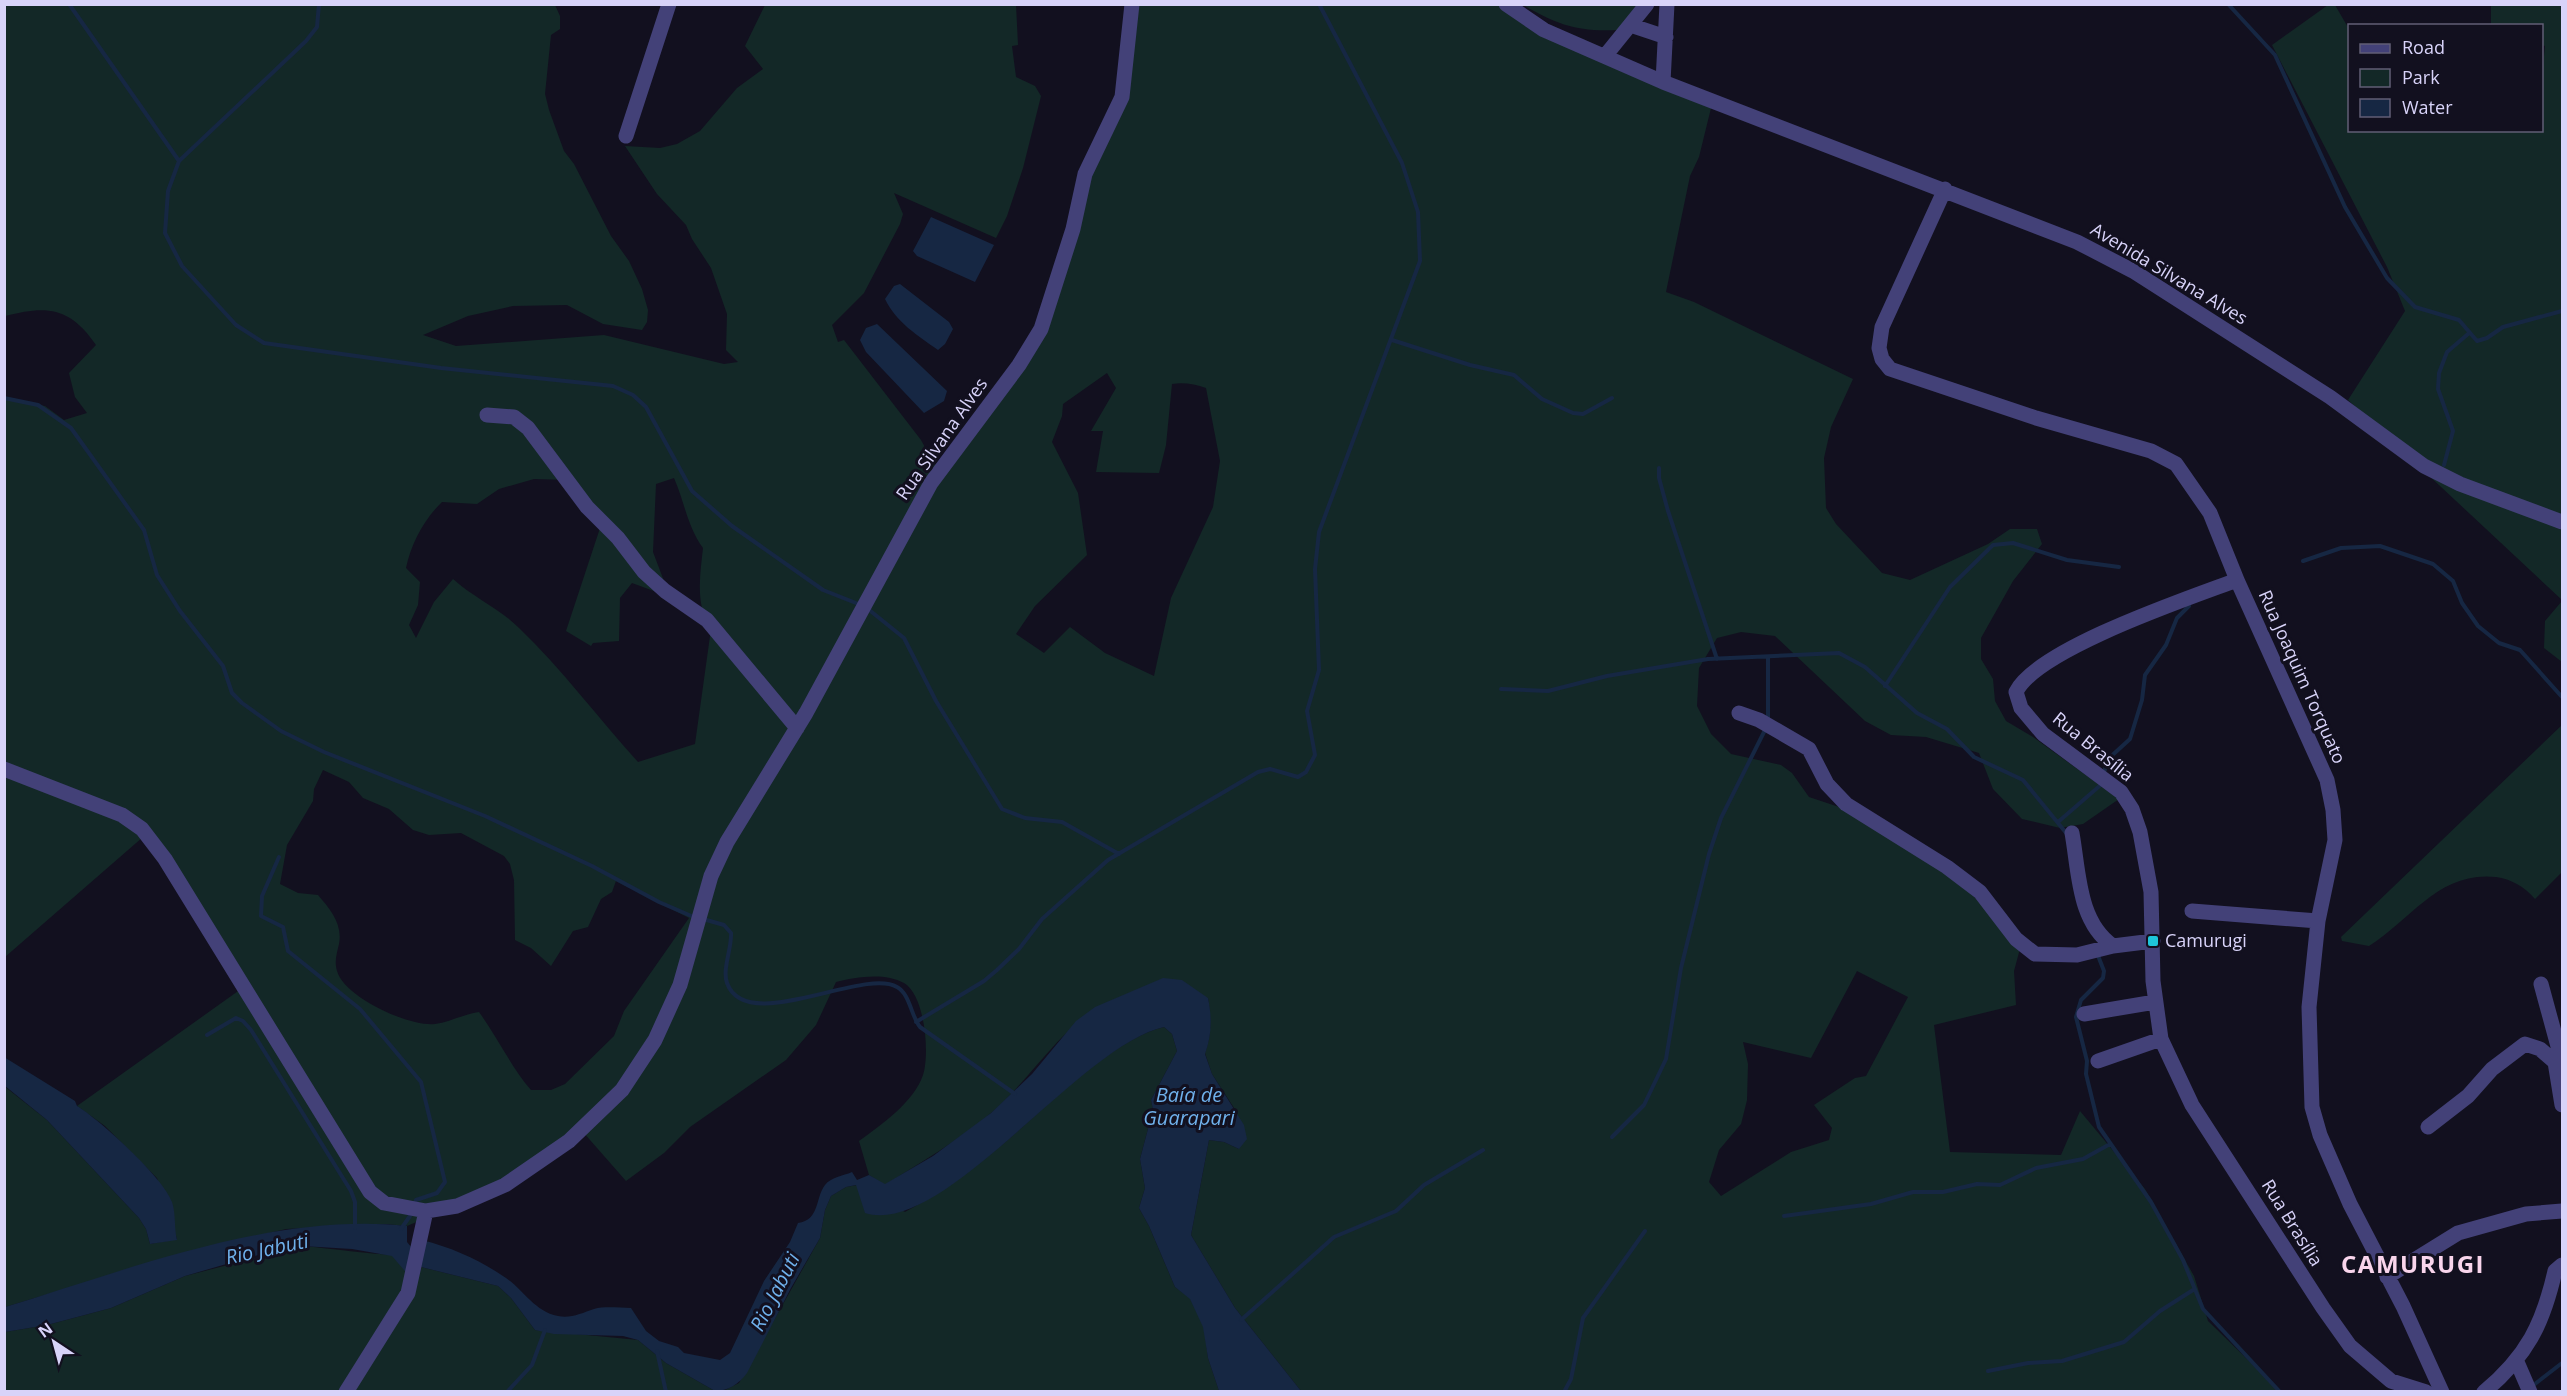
<svg xmlns="http://www.w3.org/2000/svg" width="2567" height="1396" viewBox="0 0 2567 1396" font-family="'Open Sans',sans-serif">
  <style>
    .green { fill: #132827; fill-rule: evenodd }
    .water { fill: #162743 }
    .lines { fill: none; stroke-linecap: round; stroke-linejoin: round }
    .stream { stroke: #162743; stroke-width: 4 }
    .minor { stroke: #434178; stroke-width: 15 }
    .poi-dot { fill: #1ec5da; stroke: #12101f; stroke-width: 2 }
    .labels { text-anchor: middle; stroke-width: 6; stroke-linejoin: round; paint-order: stroke }
    .street-label { font-size: 18px; fill: #d8d3f9; stroke: #12101f }
    .poi-label { font-size: 18px; fill: #d8d3f9; stroke: #12101f; text-anchor: start }
    .water-label { font-size: 20px; font-style: italic; fill: #6fb0eb; stroke: #12101f }
    .district-label { font-size: 24px; font-weight: bold; letter-spacing: 1.5px; fill: #f9d5ec; stroke: #12101f }
  </style>
  <rect width="100%" height="100%" fill="#12101f"/>
  <!-- green -->
  <path class="green" d="M5,5H555L560,16V29L551,35L545,94L549,110L564,151L574,164L611,236L629,261L642,289L648,310L647,322L642,330L603,324L567,305L513,306L468,316L423,335L456,346L604,335L724,364L738,362L726,350L727,314L711,268L692,239L686,225L657,194L625,146L660,148L677,144L700,131L737,88L763,69L745,46L765,5H1016L1018,45L1012,46L1016,77L1035,86L1041,96L1023,168L1007,216L996,238L894,193L903,214L900,224L864,293L832,325L838,342L844,340L921,440L934,464H940L1021,366L1106,132L1126,90L1131,5H1501L1712,104L1699,157L1690,176L1666,292L1694,302L1853,379L1831,427L1824,458L1826,508L1836,524L1882,573L1910,580L1988,544L2010,529H2037L2042,544L2013,581L1981,638V659L1993,679L1995,701L2006,721L2033,737L2119,799L2083,824L2060,828L2022,819L1993,789L1979,753L1926,737L1891,735L1865,721L1775,636L1741,632L1717,638L1699,668L1697,706L1711,734L1731,754L1781,765L1792,773L1809,797L1848,810L1956,878L2021,945L2014,971L2016,1005L1934,1025L1950,1152L2061,1155L2080,1111L2145,1189L2194,1276L2208,1321L2280,1391H1301L1235,1308L1191,1235L1209,1140L1224,1142L1239,1149L1236,1111L1212,1074L1205,1053C1212,1035 1211,1017 1208,998C1189,997 1141,990 1126,995C1066,1014 1037,1074 991,1113C958,1141 921,1162 885,1185L869,1175L859,1141C881,1125 914,1102 923,1075C930,1054 925,995 904,983C885,972 855,977 836,982L816,1025L786,1060L690,1127L664,1153L626,1181L583,1132L520,1178L407,1226L385,1224L286,1229L182,1254L5,1307L4,1086L47,1120L139,1218L146,1229L150,1244L177,1239L157,1178L105,1126L77,1106L241,989L143,837L5,957V399L45,406L64,420L87,413L75,397L69,373L96,345C70,307 47,305 5,316ZM1107,373L1116,388L1091,431H1103L1096,472L1159,473L1166,445L1172,384C1183,382 1195,384 1206,388L1220,461L1213,507L1171,598L1154,676L1105,653L1070,627L1044,653L1016,634L1035,606L1087,555L1078,493L1052,442L1062,416L1063,404ZM674,478C685,503 687,526 703,548C700,575 695,606 711,629L695,744L638,762C598,718 562,669 519,628C499,608 474,598 453,579L434,602L416,638L409,625L418,605L420,582L406,568C411,544 424,519 442,502L477,504L499,489L534,479L570,480L602,522L566,631L591,646L593,643L619,641L620,598L632,583L670,597L653,552L656,484ZM323,770L349,782L363,798L389,809L413,830L429,835L461,833L504,856L510,864L514,880L515,940L531,948L551,966L573,931L588,927L601,899L612,892L616,881L689,918L624,1011L614,1036L565,1084L551,1090H531C511,1067 498,1038 479,1012C464,1014 450,1022 435,1024C409,1027 344,997 337,971C334,961 337,953 339,944C343,924 330,909 318,895L298,893L280,884L287,845L313,801L314,789ZM1857,971L1908,997L1866,1076L1855,1078L1814,1105L1832,1128L1829,1140L1791,1152L1721,1196L1709,1182L1719,1150L1741,1124L1747,1100L1748,1064L1743,1042L1811,1058Z
    M1523,5H1641L1618,30C1577,32 1558,25 1523,5Z
    M2328,5H2335L2349,29L2350,130H2542V75L2545,46L2542,45V26L2491,25V5H2562V600L2348,400L2405,311L2387,267L2272,45Z
    M2562,601V662L2544,648L2545,621Z
    M2562,725V872L2535,899C2525,887 2511,879 2496,877C2439,871 2413,918 2369,946L2342,941L2341,937Z
    M1164,1027L1172,1034L1177,1051L1151,1100L1153,1110L1140,1159L1145,1188L1139,1208L1149,1226L1175,1287L1190,1298L1204,1327L1208,1358L1219,1391L721,1392L739,1383L820,1238L825,1210L831,1196L846,1187L857,1185L905,1212C936,1195 964,1175 992,1153C1038,1117 1108,1040 1164,1027Z
    M302,1246C340,1249 379,1257 417,1254L421,1267L498,1286L511,1298L535,1330L638,1340L666,1363L715,1391L5,1392V1332L47,1325L111,1308L185,1276Z"/>
  <!-- water -->
  <path class="water" d="M931,217L994,245L975,282L917,256L913,251Z
    M900,284L949,322L953,329L945,344L938,350C918,336 896,322 885,299L894,286Z
    M877,324L947,391L944,401L924,413L866,352L860,340L866,328Z
    M1163,978L1182,980L1208,998C1212,1017 1212,1035 1205,1054L1212,1074L1244,1125L1247,1139L1239,1149L1224,1142L1209,1140L1191,1235L1235,1308L1301,1391H1219L1208,1358L1203,1327L1190,1299L1175,1287L1149,1226L1139,1208L1145,1188L1140,1159L1153,1110L1151,1100L1177,1051L1172,1034L1164,1027C1079,1046 943,1238 865,1213L856,1185L846,1187L831,1196L825,1210L820,1238L791,1288L747,1373C739,1384 728,1391 715,1391L666,1363L638,1340L623,1336L554,1334L535,1330L511,1298L498,1286L421,1267L410,1277L392,1256L352,1249L302,1246L254,1256L185,1276L111,1308L47,1325L5,1332V1307C131,1269 273,1212 407,1226V1242L417,1254L422,1240C453,1248 480,1260 506,1278C524,1290 534,1311 558,1316C570,1319 582,1313 594,1309C605,1306 619,1308 631,1308L646,1331L659,1341L678,1347L684,1353L720,1360L730,1353L764,1281L790,1242L798,1223C820,1220 815,1198 825,1185C831,1177 843,1176 852,1172L857,1180L869,1175L885,1184L933,1156L991,1113L1032,1074L1076,1021L1095,1007Z
    M4,1057L75,1101L77,1106C99,1119 164,1178 172,1202C176,1214 174,1228 177,1240L150,1244L146,1229L139,1218L47,1120L5,1086Z"/>
  <g class="lines">
    <!-- stream -->
    <path class="stream" d="M69,4L179,161
      M319,4L317,27L306,41L179,161L168,191L165,233L182,266L236,325L264,343L441,368L613,386L633,395L646,407L692,491L732,526L823,590L861,605
      M2149,4H2188
      M2228,4L2275,55L2345,207L2387,278L2415,307L2459,320L2477,341L2487,338L2503,327L2562,311
      M1392,340L1470,365L1514,375L1542,399L1573,413L1583,414L1612,398
      M4,398L38,405L71,428L144,530L157,575L180,611L223,666L232,693L242,703L281,731L324,752L485,816L592,866L659,902L696,918
      M2444,465L2453,431L2438,389L2439,373L2447,352L2468,334
      M1659,468V478L1668,511L1717,659
      M2303,561L2341,548L2380,546L2433,564L2453,581L2462,603L2478,626L2499,643L2520,650L2562,697
      M868,609L904,638L936,701L1002,809L1025,818L1062,822L1119,854
      M1768,657V719
      M1885,686L1950,587L1993,545L2013,543L2067,560L2119,567
      M1501,689L1548,691L1607,676L1708,659L1839,653L1865,667L1917,713L1947,729L1974,757L2023,780L2067,834
      M2104,773L2107,760L2130,739L2142,700L2145,675L2166,645L2177,618L2189,606
      M2058,822L2103,783
      M279,857L262,896L261,916L283,927L288,951L360,1009L421,1082L445,1182L437,1193L416,1200L414,1206
      M703,919L724,925L731,933C732,948 722,969 727,983C746,1036 863,967 897,987C910,994 911,1016 920,1027L1015,1094
      M2097,953L2104,971L2103,978L2081,1000L2076,1017L2087,1061L2086,1074L2099,1127L2151,1202L2183,1260L2203,1309L2280,1392
      M916,1022L984,981L997,970L1019,949L1042,919L1108,860L1258,772L1270,769L1298,777L1306,772L1315,755L1307,711L1319,670L1315,569L1319,532L1420,261L1418,212L1402,163L1319,4
      M207,1035L236,1018L243,1021L251,1030L351,1191L355,1202V1228
      M1612,1137L1644,1105L1666,1059L1681,968L1709,854L1721,818L1765,730
      M1784,1216L1871,1204L1913,1192H1943L1977,1184L2000,1185L2036,1168L2083,1159L2110,1144
      M401,1229L412,1213
      M1241,1320L1334,1237L1396,1211L1424,1185L1483,1150
      M657,1351L666,1392
      M1988,1371L2028,1363L2062,1361L2124,1342L2160,1311L2193,1290
      M2531,1387L2562,1363
      M507,1392L532,1365L545,1330
      M1564,1392L1571,1379L1583,1318L1645,1231"/>
    <!-- minor -->
    <path class="minor" d="M1506,4L1544,30L1663,82L2077,242L2133,271L2330,397L2424,466L2460,484L2562,522
      M1630,25L1666,37
      M1605,56L1647,4
      M1663,82L1667,4
      M626,136L669,4
      M1945,189L1882,327L1879,348L1882,359L1890,369L2036,418L2151,451L2176,464L2210,513L2237,580L2327,780L2333,810L2335,840L2318,921L2309,1007L2312,1107L2320,1135L2350,1204L2403,1306L2442,1392
      M487,415L514,417L528,428L587,507L618,538L644,572L665,591L707,620L797,728
      M2237,580C2189,598 2037,649 2016,692L2021,708L2043,734L2121,792L2132,809L2140,832L2151,892L2153,981L2161,1039L2192,1105L2323,1308L2350,1346L2391,1381L2426,1392
      M1739,713L1759,720L1809,749L1827,784L1846,804L1947,867L1980,892L2016,939L2035,954L2077,955L2113,946L2153,941
      M4,769L122,815L142,829L165,859L370,1192L384,1203L426,1211
      M2072,833C2079,872 2078,922 2113,946
      M2192,911L2318,921
      M2541,984L2559,1050L2555,1062L2562,1105
      M2084,1014L2155,1002
      M2098,1061L2161,1039
      M2428,1127L2468,1096L2492,1069L2525,1044L2540,1049L2555,1062
      M2387,1277L2458,1233L2526,1214L2562,1211
      M2517,1362L2530,1392
      M346,1392L408,1293L426,1211L457,1206L505,1185L569,1141L622,1090L655,1040L680,985L711,876L727,842L806,713L931,483L1019,365L1041,329L1073,229L1085,174L1122,97L1132,4
      M2484,1392C2527,1356 2543,1324 2555,1271L2562,1265"/>
  </g>
  <!-- markers -->
  <rect class="poi-dot" x="2147" y="935" width="12" height="12" rx="3"/>
  <g class="labels">
    <!-- street labels -->
    <g class="street-label">
      <text transform="translate(2169 274) rotate(31)" y="6">Avenida Silvana Alves</text>
      <text transform="translate(942 439) rotate(-55)" y="6">Rua Silvana Alves</text>
      <text transform="translate(2302 677) rotate(66)" y="6">Rua Joaquim Torquato</text>
      <text transform="translate(2093 747) rotate(39)" y="6">Rua Brasília</text>
      <text transform="translate(2292 1223) rotate(58)" y="6">Rua Brasília</text>
    </g>
    <!-- poi labels -->
    <g class="poi-label">
      <text x="2165" y="947">Camurugi</text>
    </g>
    <!-- water labels -->
    <g class="water-label">
      <text x="1189" y="1102">Baía de<tspan x="1189" dy="23">Guarapari</tspan></text>
      <text transform="translate(267 1249) rotate(-12)" y="7">Rio Jabuti</text>
      <text transform="translate(775 1292) rotate(-63)" y="7">Rio Jabuti</text>
    </g>
    <!-- district labels -->
    <g class="district-label">
      <text x="2413" y="1273">CAMURUGI</text>
    </g>
  </g>
  <!-- border -->
  <rect width="2567" height="1396" fill="none" stroke="#d8d3f9" stroke-width="12"/>
  <!-- legend -->
  <rect x="2348" y="24" width="195" height="108" fill="#12101f" stroke="#615e76" stroke-width="1.5"/>
  <rect x="2360" y="44" width="30" height="9" fill="#434178" stroke="#615e76" stroke-width="1.5"/>
  <text x="2402" y="54" font-size="18" fill="#d8d3f9">Road</text>
  <rect x="2360" y="69" width="30" height="18" fill="#132827" stroke="#615e76" stroke-width="1.5"/>
  <text x="2402" y="84" font-size="18" fill="#d8d3f9">Park</text>
  <rect x="2360" y="99" width="30" height="18" fill="#162743" stroke="#615e76" stroke-width="1.5"/>
  <text x="2402" y="114" font-size="18" fill="#d8d3f9">Water</text>
  <!-- north arrow -->
  <g transform="translate(54 1342) rotate(324)" stroke="#12101f" stroke-width="4.5" paint-order="stroke">
  <path d="M0-4.5L10 22L0 15L-10 22Z" fill="#d8d3f9"/>
  <text y="-9" font-size="16" font-weight="bold" text-anchor="middle" fill="#d8d3f9">N</text>
  </g>
</svg>
